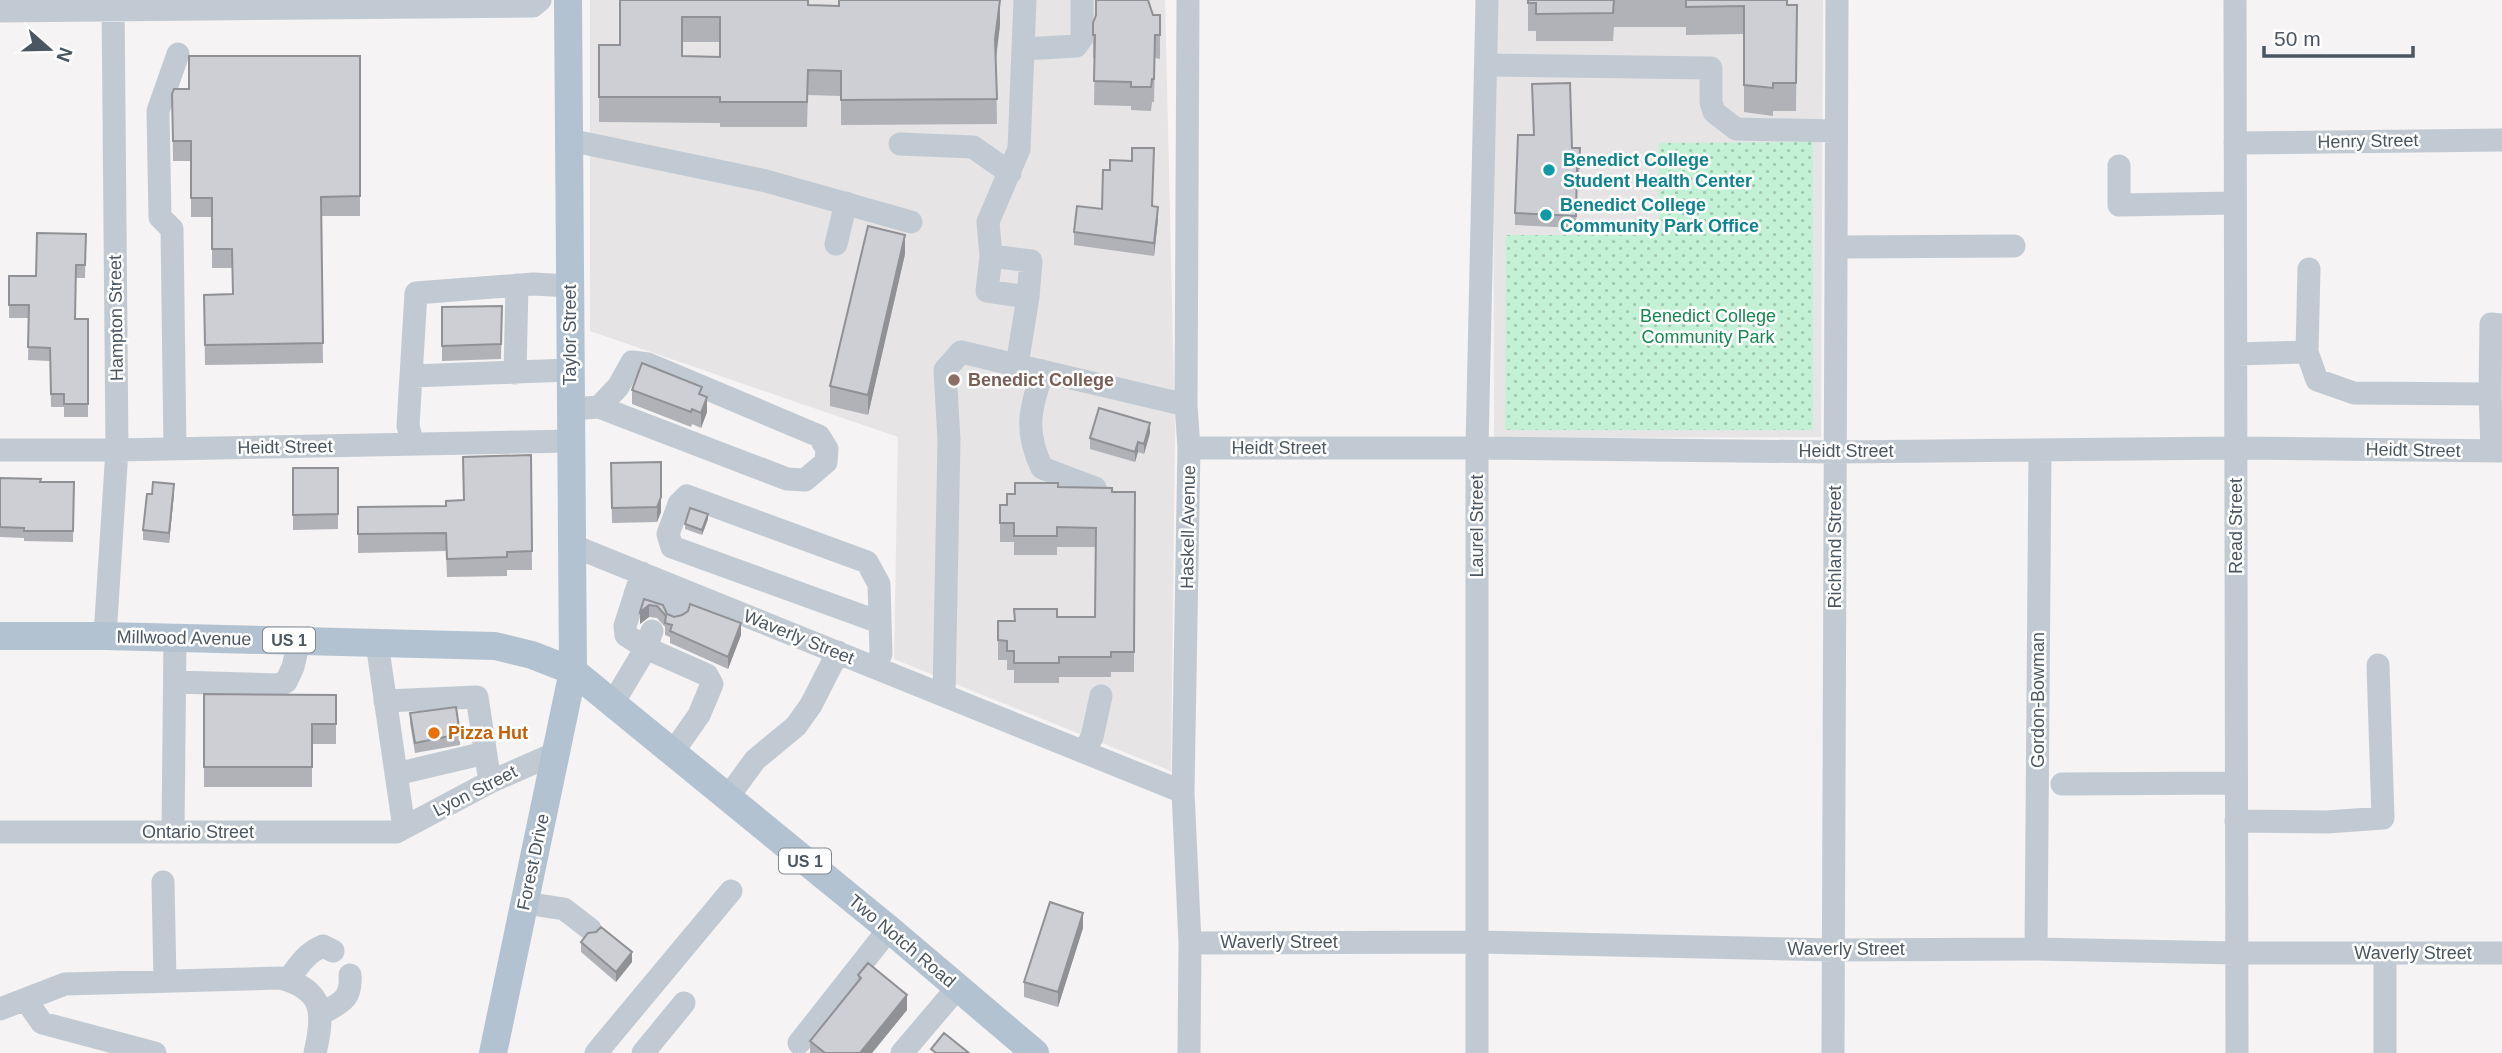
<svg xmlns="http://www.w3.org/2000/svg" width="2502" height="1053" viewBox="0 0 2502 1053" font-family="Helvetica,sans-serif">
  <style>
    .education { fill: #e6e4e5 }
    .park { fill: url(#park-dots) }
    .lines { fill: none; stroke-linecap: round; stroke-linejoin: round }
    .minor { stroke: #c1cad2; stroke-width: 23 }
    .major { stroke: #b3c2d1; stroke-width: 28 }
    .wall { fill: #b0b2b7; fill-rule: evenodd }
    .shaded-wall { fill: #909195 }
    .building { fill: #cdcfd5; stroke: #909195; stroke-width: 2; fill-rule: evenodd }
    .culture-dot { fill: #0f9aa8; stroke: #fff; stroke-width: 2.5 }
    .education-dot { fill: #8d6e63; stroke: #fff; stroke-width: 2.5 }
    .food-dot { fill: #e8710a; stroke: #fff; stroke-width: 2.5 }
    .labels { text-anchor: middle; stroke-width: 5; stroke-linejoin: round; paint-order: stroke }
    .shield { fill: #fff; stroke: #808990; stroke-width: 2 }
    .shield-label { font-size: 16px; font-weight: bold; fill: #4a5661 }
    .street-label { font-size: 18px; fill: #4a5661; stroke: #fff }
    .culture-label { font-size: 18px; font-weight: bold; fill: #0d838f; stroke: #fff; text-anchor: start }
    .park-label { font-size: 18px; fill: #17864f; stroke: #fff }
    .education-label { font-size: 18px; font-weight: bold; fill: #785e54; stroke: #fff; text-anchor: start }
    .food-label { font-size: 18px; font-weight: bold; fill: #c56008; stroke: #fff; text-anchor: start }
  </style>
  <defs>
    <pattern id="park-dots" width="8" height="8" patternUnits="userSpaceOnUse" patternTransform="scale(1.75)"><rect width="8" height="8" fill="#c3f1d5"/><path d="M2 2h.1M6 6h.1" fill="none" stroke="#a0c6b0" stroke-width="1.8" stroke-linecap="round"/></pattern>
  </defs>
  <rect width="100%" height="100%" fill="#f5f3f3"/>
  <!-- education -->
  <path class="education" d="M590,0H1165L1175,430L1171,771L894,659L898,437L590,331Z
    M1493,0H1823L1821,437L1494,438Z"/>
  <!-- park -->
  <path class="park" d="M1813,142V430H1505L1506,235H1658L1659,143Z"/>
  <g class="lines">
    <!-- minor -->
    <path class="minor" d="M1188,0L1186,405L1189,448L1183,792L1190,943L1189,1053
      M2235,0L2237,1053
      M0,11L533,6L540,0
      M1023,49L1076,46L1082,38V0
      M1486,65L1711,68V102L1714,112L1736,129L1836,131
      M569,140L766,181L911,222
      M2235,143L2502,140
      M900,144L973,147L1010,173
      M2119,166V205L2235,203
      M836,244L846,203
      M1836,247L2014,246
      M991,256L988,222L1019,149L1025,0
      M2307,352L2317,380L2354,393L2490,394
      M2236,354L2307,352L2309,269
      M1017,365L1028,297L1031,261L991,256L987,291L1028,297
      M1043,371C1030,408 1024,431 1042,468L1095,488
      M515,373L517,285
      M412,376L570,370
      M571,409L599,407L618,387L632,362L648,364L819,436L827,449L826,462L805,480L787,479L599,407
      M413,444L408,426L416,293L533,284L570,286
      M1189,448H1477L1835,452L2236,448L2502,451
      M175,449L172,229L160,217L158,111L178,54
      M0,450H117L571,441
      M2492,451L2490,394L2491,324L2502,325
      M571,545L1183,792
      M642,573L625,626L626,635L646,648L652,631
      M635,594L677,607L676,615
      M105,636L117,450L113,0
      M377,643L404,828
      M875,667L881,654L879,584L867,562L687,496L679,504L668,534L672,547L879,622
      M176,682L277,685L286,682L293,667L299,641
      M944,695L949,440L945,370L961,352L1186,405
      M385,701L477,697L490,782
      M613,703L646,648L707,675L712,684L699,715L673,752
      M1084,752L1092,737L1101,696
      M396,774L485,753
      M2062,784L2236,783
      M728,797L755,760L796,726L811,705L838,652
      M2236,821L2327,822L2383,818L2378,665
      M0,832H396L490,782L556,753
      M173,832L175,638
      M163,882L165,981
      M525,903L564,909L590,929
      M1190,943L1477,942L1834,950L2036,949L2236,953H2502
      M2036,949L2040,450
      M2385,953V1053
      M288,980C298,966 307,952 323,946L333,951
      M26,1000L42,1023L155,1053
      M0,1009L65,984L280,978C325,990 324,1014 315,1053
      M321,1014C340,1003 352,1000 350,975
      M799,1043L889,929
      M596,1053L731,891
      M643,1053L684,1003
      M902,1053L958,987
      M1477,1053V448L1487,0
      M1833,1053L1837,0"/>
    <!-- major -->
    <path class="major" d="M0,636H105L495,646L532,655L573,671L889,929L1035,1053
      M493,1053L573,671L568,0"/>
  </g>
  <!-- wall -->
  <path class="wall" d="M620,0L808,5L1000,25L996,60L997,124L841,125V96L808,95L807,127H720V123L599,122V45H620ZM682,42H720V57L682,56Z
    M1528,0H1787V5H1797L1796,111H1773V116L1744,112V34L1686,35V27H1614L1613,41H1536V31H1528Z
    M1153,15H1160V59L1155,58L1154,102H1152L1151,111L1131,110V106L1094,105L1095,58H1093V23Z
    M360,56V216H321L323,363L205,365L204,295L233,294L232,268H212V217H191V161H173L172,94L189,89Z
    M1572,148H1580L1579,180H1577L1576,228L1515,225V213Z
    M1152,206L1158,219L1154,256L1074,245V232L1102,209Z
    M86,234L85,278H76L75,319H88V417H64V407H51L50,361L28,360L29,318H9V276H36Z
    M905,254L868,415L830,406V386Z
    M502,306L501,359L442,361V307Z
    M632,390L702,395L707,412L701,428L692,424L691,427L632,404Z
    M1150,433L1144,454L1138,452L1135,462L1090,449V438Z
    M531,455L532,570H507V576L447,577L446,551L358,553V507L446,506L464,500Z
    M661,462V512L657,522L612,523L611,463Z
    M293,468H338V529L293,530Z
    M0,478L40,482H74L73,542L24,541V538L0,537Z
    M1058,487L1112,492H1135L1134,672H1111V677H1059V683H1014V670H1007V660H998V621H1015L1057,617H1095V547H1057V555H1014V542H1000V505H1007L1015,494Z
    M174,494L169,543L143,540V530Z
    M708,519L702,535L685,529V524Z
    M644,599L663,605L667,614L674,617L741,635L728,669L670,643V637L665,635V627L657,618L649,617L640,624Z
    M204,694L336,695V744H312V787H204Z
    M410,713L460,734V745L415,753L410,723Z
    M1083,928L1058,1007L1024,997V982Z
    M581,942L632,962L616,982L581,952Z
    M858,975L907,1010L872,1053H810V1041L858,981Z"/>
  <!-- shaded-wall -->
  <path class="shaded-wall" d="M1000,0V25L995,64V39Z
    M1158,207V219L1154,256V243Z
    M905,235V254L868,415V395Z
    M707,397V412L701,428V413Z
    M1150,423V433L1144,454V444Z
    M1138,442V452L1135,462V452Z
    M174,484V494L169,543V533Z
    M661,497V512L657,522V507Z
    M708,514V519L702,535V530Z
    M649,605V617L640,624V612Z
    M741,623V635L728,669V657Z
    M1083,913V928L1058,1007V992Z
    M632,952V962L616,982V972Z
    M907,995V1010L872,1053H860Z"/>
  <!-- building -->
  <path class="building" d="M620,0H808V5L839,6V0H1000L995,39L997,99L841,100V71L808,70L807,102H720V97H599V45H620ZM682,17H720V57L682,56Z
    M1096,0H1148L1153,15H1160V35H1155L1154,79H1152L1151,87H1131V82L1094,81L1095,35H1093V23L1096,15Z
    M1528,0H1614L1613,13L1536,14V3H1528Z
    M1686,0H1787V5H1797L1796,83H1773V88L1744,85V6L1686,7Z
    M189,56H360V196L321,197L323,343L205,345L204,295L233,294L232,249H212V198H191V141H173L172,94L174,89H189Z
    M1570,83L1572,148H1580L1579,168H1577L1576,216L1515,213L1518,135H1534L1532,84Z
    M1132,148H1154L1152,206L1158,207L1154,243L1074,232L1077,206L1102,209L1103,170H1110V160L1132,161Z
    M868,226L905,235L868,395L830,386Z
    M37,233L86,234L85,265H76L75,319H88V404H64V394H51L50,348L28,347L29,305H9V276H36Z
    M502,306L501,344L442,346V307Z
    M642,363L702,387L699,394L707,397L701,413L692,409L691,412L632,390Z
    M1099,408L1150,423L1144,444L1138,442L1135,452L1090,438Z
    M531,455L532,551L507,552V557L447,559L446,533L358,534V507L446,506V501L464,500L463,457Z
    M661,462V497L657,507L612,508L611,463Z
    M293,468H338V514L293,515Z
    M0,478L41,479L40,482H74L73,531H24V528L0,527Z
    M153,482L174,484L169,533L143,530L147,494H152Z
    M1015,483H1058V487L1112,488V492H1135L1134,652H1111V657H1059V663H1014V651H1007V641L998,640V621H1015L1014,609H1057V617H1095L1096,528L1057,527V536H1014V523H1000V505H1007V494H1015Z
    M690,508L708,514L702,530L685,524Z
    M644,599L663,605L667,614L674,617L682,615L688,611L690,604L741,623L728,657L670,631L672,625L665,623L666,616L657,606L649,605L640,612Z
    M204,694L336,695V724H312V767H204Z
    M456,707L460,734L415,743L410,713Z
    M1050,902L1083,913L1058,992L1024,982Z
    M601,927L632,952L616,972L581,942L588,933L596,932Z
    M868,963L907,995L860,1053H825L810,1041L861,978L858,975Z
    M944,1033L969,1053H936L931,1049Z"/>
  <!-- markers -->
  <g class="culture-dot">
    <circle cx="1549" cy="170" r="7"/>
    <circle cx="1546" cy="215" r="7"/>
  </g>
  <circle class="education-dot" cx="954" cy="380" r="7"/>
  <circle class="food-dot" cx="434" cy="733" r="7"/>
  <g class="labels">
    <!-- shield labels -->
    <g class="shield">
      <rect x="263" y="627.5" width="52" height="25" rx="5"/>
      <rect x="779" y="848.5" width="52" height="25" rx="5"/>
    </g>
    <g class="shield-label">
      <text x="289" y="646">US 1</text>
      <text x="805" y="867">US 1</text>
    </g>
    <!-- street labels -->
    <g class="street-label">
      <text transform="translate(2368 141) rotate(-1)" y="6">Henry Street</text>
      <text transform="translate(116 318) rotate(-91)" y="6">Hampton Street</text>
      <text transform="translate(570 335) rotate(-90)" y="6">Taylor Street</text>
      <text transform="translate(285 447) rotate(-1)" y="6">Heidt Street</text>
      <text x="1279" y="454">Heidt Street</text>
      <text transform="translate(2413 450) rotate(1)" y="6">Heidt Street</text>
      <text x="1846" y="457">Heidt Street</text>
      <text transform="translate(1477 526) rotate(-90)" y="6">Laurel Street</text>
      <text transform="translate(2236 526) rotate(-90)" y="6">Read Street</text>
      <text transform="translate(1188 527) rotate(-89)" y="6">Haskell Avenue</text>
      <text transform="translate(1835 547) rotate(-90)" y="6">Richland Street</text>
      <text transform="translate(799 637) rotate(22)" y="6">Waverly Street</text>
      <text transform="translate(184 638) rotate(1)" y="6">Millwood Avenue</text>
      <text transform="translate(2038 700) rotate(-90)" y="6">Gordon-Bowman</text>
      <text transform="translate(475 791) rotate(-27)" y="6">Lyon Street</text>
      <text x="198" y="838">Ontario Street</text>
      <text transform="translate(533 862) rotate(-78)" y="6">Forest Drive</text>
      <text transform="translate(902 941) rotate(40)" y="6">Two Notch Road</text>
      <text x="1279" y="948">Waverly Street</text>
      <text x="1846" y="955">Waverly Street</text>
      <text x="2413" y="959">Waverly Street</text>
    </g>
    <!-- culture labels -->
    <g class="culture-label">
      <text x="1563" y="166">Benedict College<tspan x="1563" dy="21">Student Health Center</tspan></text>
      <text x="1560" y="211">Benedict College<tspan x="1560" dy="21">Community Park Office</tspan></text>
    </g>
    <!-- park labels -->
    <g class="park-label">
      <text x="1708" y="322">Benedict College<tspan x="1708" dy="21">Community Park</tspan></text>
    </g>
    <!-- education labels -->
    <g class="education-label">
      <text x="968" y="386">Benedict College</text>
    </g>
    <!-- food labels -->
    <g class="food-label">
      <text x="448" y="739">Pizza Hut</text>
    </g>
  </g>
  <!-- north arrow -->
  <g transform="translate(49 49) rotate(110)" stroke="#ffffff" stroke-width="5" paint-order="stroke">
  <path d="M0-5L12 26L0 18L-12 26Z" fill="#4a5661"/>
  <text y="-10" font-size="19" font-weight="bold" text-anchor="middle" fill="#4a5661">N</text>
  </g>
  <!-- scale -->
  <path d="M2264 46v10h149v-10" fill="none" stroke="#4a5661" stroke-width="3.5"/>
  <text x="2274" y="46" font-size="21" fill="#4a5661" stroke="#ffffff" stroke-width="5" paint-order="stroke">50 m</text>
</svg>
